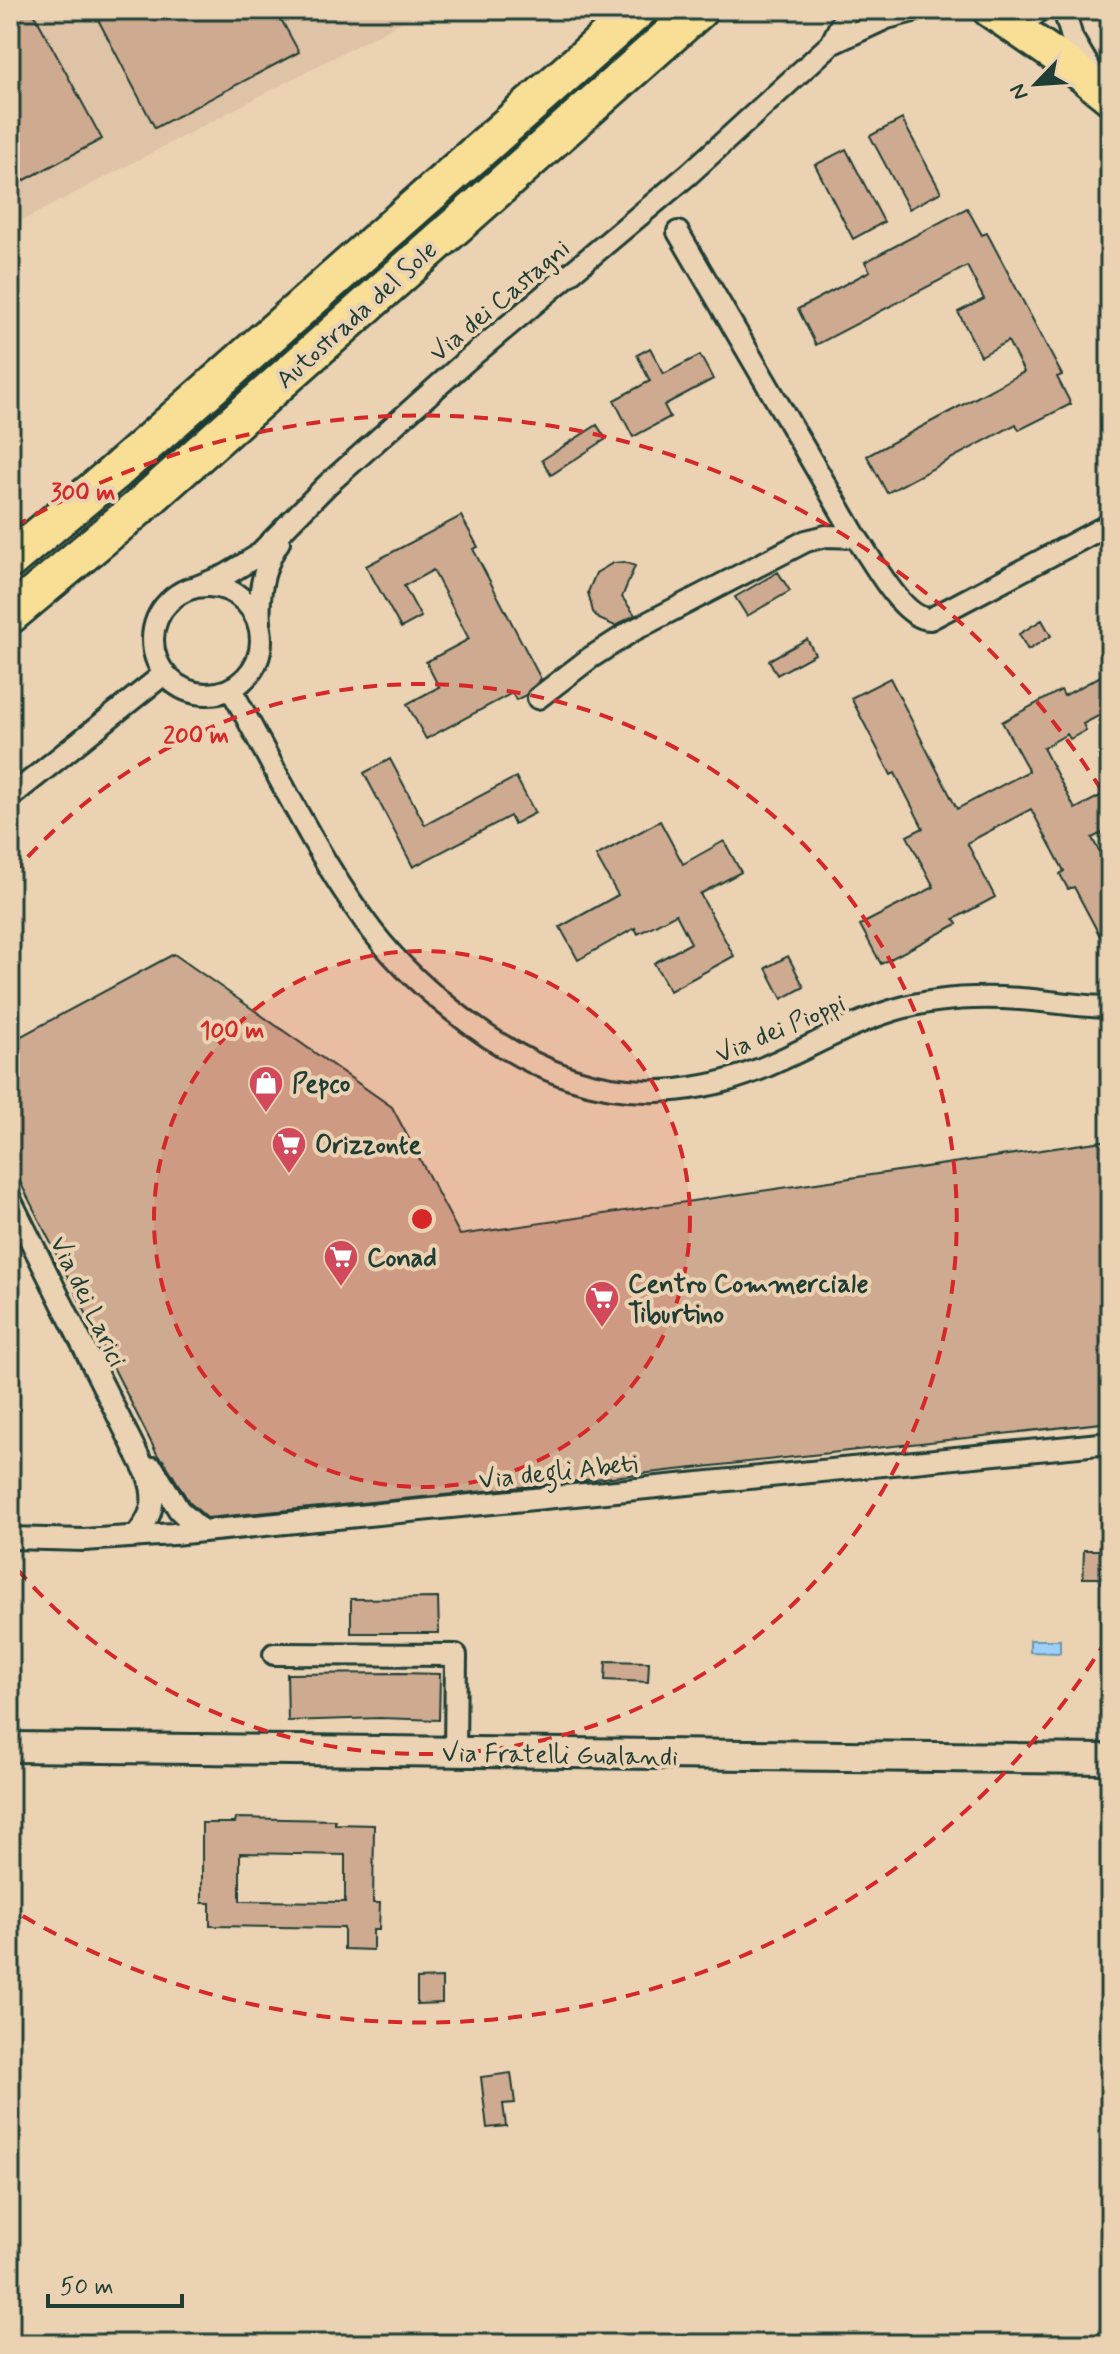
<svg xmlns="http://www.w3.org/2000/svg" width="1120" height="2354" viewBox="0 0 1120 2354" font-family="Mynerve,sans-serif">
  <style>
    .built { fill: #dec3a6 }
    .water { fill: #9ecffa; stroke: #6b95ab; stroke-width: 2 }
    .building { fill: #ceaa90; stroke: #1f3d34; stroke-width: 2; fill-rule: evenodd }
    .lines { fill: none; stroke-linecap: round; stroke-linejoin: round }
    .street-casing { stroke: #1f3d34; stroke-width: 26 }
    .secondary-casing { stroke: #1f3d34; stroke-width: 34 }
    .primary-casing { stroke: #1f3d34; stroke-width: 38 }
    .highway-casing { stroke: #1f3d34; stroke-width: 42 }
    .street { stroke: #ebd2b3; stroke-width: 20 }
    .secondary { stroke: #ebd2b3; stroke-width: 28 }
    .primary { stroke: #f9df96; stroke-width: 32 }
    .highway { stroke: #f9df96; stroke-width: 36 }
    .ring { fill: none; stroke: #d62828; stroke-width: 4; stroke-dasharray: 14 10 }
    .labels { text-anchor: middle; stroke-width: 8; stroke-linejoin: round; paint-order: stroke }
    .street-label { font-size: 26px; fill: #1f3d34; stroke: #ebd2b3 }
    .poi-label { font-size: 26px; font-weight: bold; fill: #1f3d34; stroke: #ebd2b3; text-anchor: start }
    .centre { fill: #d62828; stroke: #ebd2b3; stroke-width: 4 }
    .ring-label { font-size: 24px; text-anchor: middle; font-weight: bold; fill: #d62828; stroke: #ebd2b3; stroke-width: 8; stroke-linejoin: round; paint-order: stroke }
  </style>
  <rect width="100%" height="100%" fill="#ebd2b3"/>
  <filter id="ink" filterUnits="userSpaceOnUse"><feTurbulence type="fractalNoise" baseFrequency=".0125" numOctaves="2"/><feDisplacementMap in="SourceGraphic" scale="16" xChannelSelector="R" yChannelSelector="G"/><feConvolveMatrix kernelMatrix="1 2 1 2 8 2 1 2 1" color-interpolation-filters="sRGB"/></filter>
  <g filter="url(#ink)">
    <!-- built -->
    <path class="built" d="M10,10H424L10,227Z"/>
    <!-- water -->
    <path class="water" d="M1030,1640H1060V1653L1030,1652Z"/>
    <!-- building -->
    <path class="building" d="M10,10H32L102,139L10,188Z
      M93,10H180L184,18L199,10H276L299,52L155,128Z
      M902,119L941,192L909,209L870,136Z
      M846,149L884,222L853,239L815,165Z
      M967,208L982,235L987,233L1062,375L1057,377L1071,404L1019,430L1016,424L887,493L867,456L1024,372L1008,341L981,356L958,312L984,299L967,266L816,345L798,309L870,271L865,262Z
      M650,348L664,374L700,355L713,379L664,405L670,417L633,437L614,400L650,381L637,355Z
      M597,425L606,439L551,475L542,460Z
      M461,516L478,547L473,549L541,679L526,695L516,700L512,693L426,739L407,704L439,687L426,662L469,639L433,570L404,586L421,617L401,628L366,566Z
      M624,562L635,566L622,597L635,615L615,626L599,619L593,612L588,592L596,573L613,563Z
      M778,572L790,591L747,616L735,597Z
      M1042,620L1051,636L1028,650L1019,634Z
      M807,639L815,654L777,675L769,660Z
      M1110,671V710L1083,724L1086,730L1070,739L1067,734L1043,748L1075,809L1110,791V829L1092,838L1108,868L1104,870L1110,881V955L1074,887L1068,889L1060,874L1064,871L1031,809L967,843L995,897L954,919L957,924L881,964L860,925L934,887L907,836L923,828L895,773L891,775L851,698L890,678L957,809L1029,771L1002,722L1061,690L1064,696Z
      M390,759L425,825L516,777L535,813L514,824L510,816L413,867L364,773Z
      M660,821L683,864L724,841L741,872L700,894L734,956L670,991L654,963L691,943L676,914L638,934L635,928L578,960L560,927L618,895L596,856Z
      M174,954L392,1107L460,1235L1110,1140V1422L485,1491L207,1518L189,1502L164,1461L158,1456L10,1162V1042Z
      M788,956L804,987L782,999L766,968Z
      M1084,1550H1101V1578H1083Z
      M438,1598L439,1633H351V1599Z
      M606,1661L649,1662L648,1682L605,1680Z
      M401,1673L440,1674L439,1720L380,1718L288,1721L287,1674Z
      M236,1818L335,1820V1824L374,1825L373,1903H380L379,1930H373V1950L344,1949V1928L210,1926V1903H202V1823H235ZM240,1853L345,1855V1902L240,1901Z
      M442,1978V2003L417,2004V1979Z
      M511,2073L515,2103L503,2104L506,2126L487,2128L481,2077Z"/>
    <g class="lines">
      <defs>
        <path id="street" d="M1064,10L1072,38L1097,80
          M1017,28L1041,10
          M831,44L848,10
          M678,232L856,537
          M153 640a54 54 0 1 1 108 0a54 54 0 1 1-108 0Z
          M196,587L226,575L257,556L327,485L466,361L689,174L831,44L887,18L917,10
          M260,623C258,595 263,566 279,542
          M231,689C274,766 312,848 364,920C389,955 419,984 452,1010C526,1070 607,1105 703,1086C772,1074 828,1030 894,1010C934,998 978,996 1020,999C1050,1001 1080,1007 1110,1007
          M538,698L590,658L632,631L806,541L826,536L856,537C872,559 902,619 930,619L1110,524
          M10,797L164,674
          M10,1199L148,1476C157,1501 152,1516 136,1536
          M153,1468L179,1510L202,1531
          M10,1538L84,1540L173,1534L1110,1443
          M274,1654L456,1655L455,1752"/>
        <path id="secondary" d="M10,1747L1110,1759"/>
        <path id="primary" d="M989,10L1069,65L1110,98"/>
        <path id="highway" d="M10,560L114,473L638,10
          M10,615L138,508L699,10"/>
      </defs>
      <!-- street casing -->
      <use href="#street" class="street-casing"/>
      <!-- secondary casing -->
      <use href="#secondary" class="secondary-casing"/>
      <!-- primary casing -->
      <use href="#primary" class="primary-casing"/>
      <!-- highway casing -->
      <use href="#highway" class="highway-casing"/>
      <!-- street -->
      <use href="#street" class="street"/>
      <!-- secondary -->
      <use href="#secondary" class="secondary"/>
      <!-- primary -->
      <use href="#primary" class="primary"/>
      <!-- highway -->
      <use href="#highway" class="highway"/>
    </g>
  </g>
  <!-- distance rings -->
  <circle cx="422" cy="1219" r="268" fill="#d62828" fill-opacity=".12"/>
  <g class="ring">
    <circle cx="422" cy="1219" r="268"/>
    <path d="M12 875A535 535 0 1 1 12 1563"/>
    <path d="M1107 1639A803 803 0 0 1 14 1911M14 527A803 803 0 0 1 1107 799"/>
  </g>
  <!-- icons -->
  <defs>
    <symbol id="shop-pin" viewBox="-11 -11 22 30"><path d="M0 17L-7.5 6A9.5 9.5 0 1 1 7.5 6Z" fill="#d1495b" stroke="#ebd2b3"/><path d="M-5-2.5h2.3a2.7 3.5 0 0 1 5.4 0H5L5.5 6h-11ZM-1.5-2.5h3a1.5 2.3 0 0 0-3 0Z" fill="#fff"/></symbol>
    <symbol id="supermarket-pin" viewBox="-11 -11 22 30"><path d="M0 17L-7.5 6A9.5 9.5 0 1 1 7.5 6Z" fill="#d1495b" stroke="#ebd2b3"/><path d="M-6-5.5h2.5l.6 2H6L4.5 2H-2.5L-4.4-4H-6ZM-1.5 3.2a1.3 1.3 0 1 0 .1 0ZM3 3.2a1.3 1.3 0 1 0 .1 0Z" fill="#fff"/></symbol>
  </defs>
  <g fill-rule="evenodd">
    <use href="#shop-pin" x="246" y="1063" width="40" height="54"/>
    <use href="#supermarket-pin" x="269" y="1124" width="40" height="54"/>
    <use href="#supermarket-pin" x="321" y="1237" width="40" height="54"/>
    <use href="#supermarket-pin" x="582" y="1278" width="40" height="54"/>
  </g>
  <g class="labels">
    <!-- street labels -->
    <g class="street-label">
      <text transform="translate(499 300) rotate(-40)" y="9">Via dei Castagni</text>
      <text transform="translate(356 314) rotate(-42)" y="9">Autostrada del Sole</text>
      <text transform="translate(780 1028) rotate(-23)" y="9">Via dei Pioppi</text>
      <text transform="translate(89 1301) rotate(64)" y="9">Via dei Larici</text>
      <text transform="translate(558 1471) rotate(-6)" y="9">Via degli Abeti</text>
      <text transform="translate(560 1754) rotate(1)" y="9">Via Fratelli Gualandi</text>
    </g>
    <!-- poi labels -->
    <g class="poi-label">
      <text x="292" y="1092">Pepco</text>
      <text x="315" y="1153">Orizzonte</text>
      <text x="367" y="1266">Conad</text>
      <text x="628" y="1292">Centro Commerciale<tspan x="628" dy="30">Tiburtino</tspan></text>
    </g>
  </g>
  <circle cx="422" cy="1219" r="12" class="centre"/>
  <g class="ring-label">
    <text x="83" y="500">300 m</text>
    <text x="196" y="743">200 m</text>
    <text x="232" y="1038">100 m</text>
  </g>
  <!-- margin -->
  <rect width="1120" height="2354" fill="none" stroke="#ebd2b3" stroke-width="40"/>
  <rect x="20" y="20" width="1080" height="2314" fill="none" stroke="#1f3d34" stroke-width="3" filter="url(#ink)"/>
  <!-- north arrow -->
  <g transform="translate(1036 84) rotate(245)" stroke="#ebd2b3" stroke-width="6" paint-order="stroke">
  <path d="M0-6L14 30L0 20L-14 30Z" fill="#1f3d34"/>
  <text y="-12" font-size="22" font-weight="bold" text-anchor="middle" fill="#1f3d34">N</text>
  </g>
  <!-- scale -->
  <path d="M48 2294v12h134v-12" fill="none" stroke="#1f3d34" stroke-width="4"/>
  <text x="60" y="2294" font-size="24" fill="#1f3d34" stroke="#ebd2b3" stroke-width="6" paint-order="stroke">50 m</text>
</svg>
